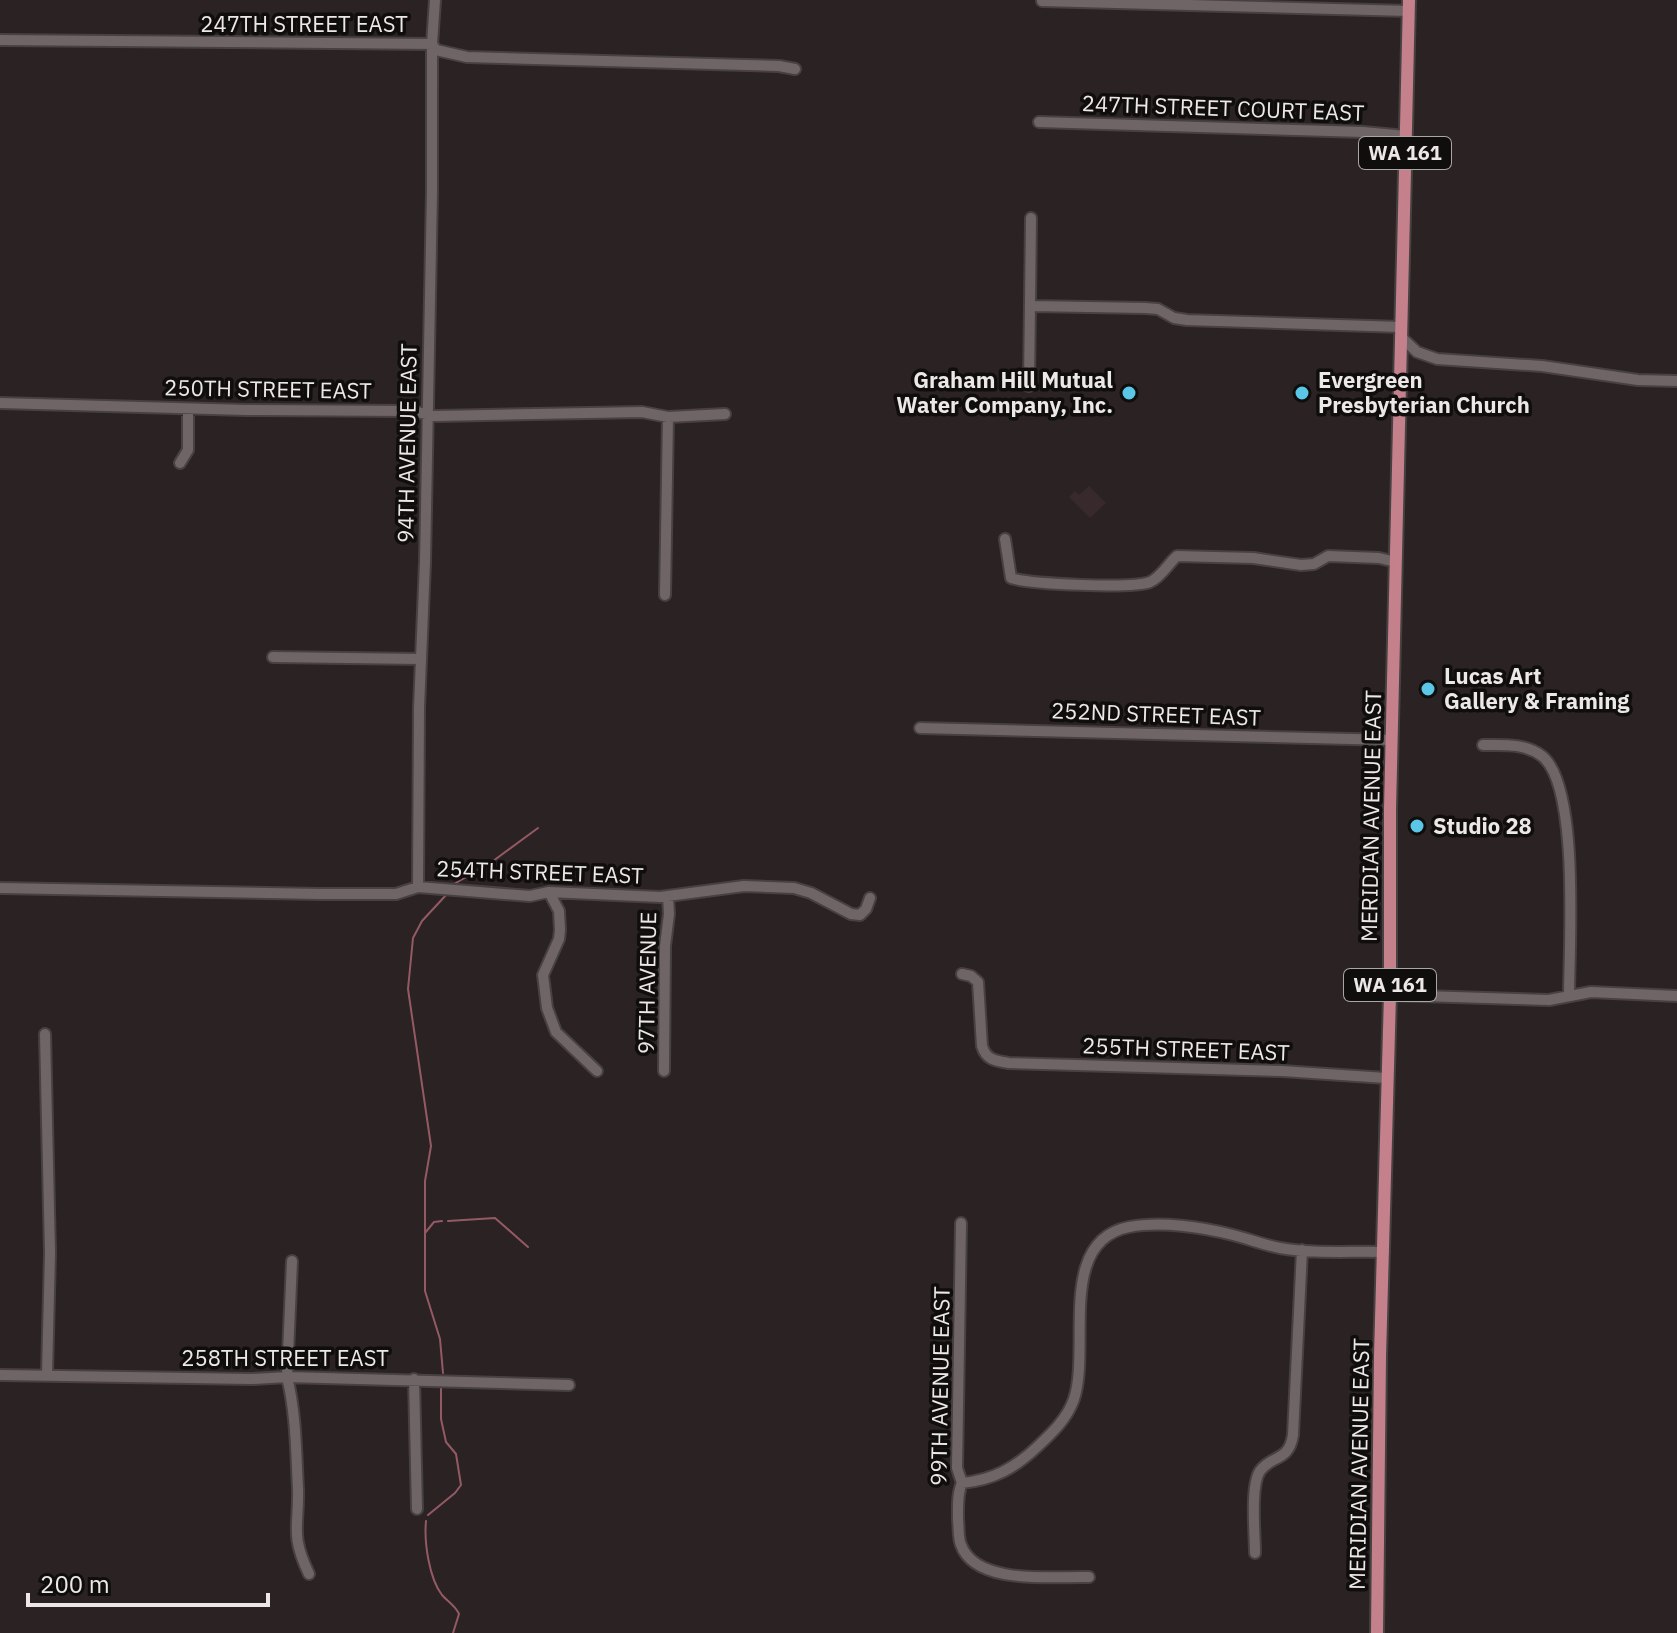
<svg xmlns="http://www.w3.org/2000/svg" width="1677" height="1633" viewBox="0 0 1677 1633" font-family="'IBM Plex Sans',sans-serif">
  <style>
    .built { fill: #382a2c }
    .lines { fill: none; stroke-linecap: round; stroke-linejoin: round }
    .stream { stroke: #945a63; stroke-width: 2 }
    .minor-casing { stroke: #474141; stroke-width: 14 }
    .major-casing { stroke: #474141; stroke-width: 16 }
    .minor { stroke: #6f6566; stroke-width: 10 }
    .major { stroke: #c4818c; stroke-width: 12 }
    .poi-dot { fill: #5bc7e7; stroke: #100d0d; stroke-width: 3 }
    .labels { text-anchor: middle; stroke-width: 7; stroke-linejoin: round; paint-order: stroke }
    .shield { fill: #100d0d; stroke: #aba6a6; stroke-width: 2 }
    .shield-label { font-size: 20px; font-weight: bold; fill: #ede8e8 }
    .street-label { font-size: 22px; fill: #ede8e8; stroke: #100d0d }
    .poi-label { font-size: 22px; font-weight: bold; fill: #ede8e8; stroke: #100d0d; text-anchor: start }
  </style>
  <rect width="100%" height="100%" fill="#2a2223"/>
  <!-- built -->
  <path class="built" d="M1089,486L1106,503L1090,518L1069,497L1075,491L1079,495Z"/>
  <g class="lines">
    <!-- stream -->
    <path class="stream" d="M454,884L489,864L538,828
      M448,1221L495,1218L528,1247
      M425,1233L434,1222L442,1221
      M443,1373L440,1339L425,1291V1181L431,1146L408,989L413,938L422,921L447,894
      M428,1515L455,1493L461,1485L456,1454L446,1442L441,1419V1387
      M426,1521C424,1542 429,1578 442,1595C448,1602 455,1605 459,1614L453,1633"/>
    <defs>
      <path id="minor" d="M1042,1L1409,11
        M0,40L432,44L436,50L467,57L779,66L795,69
        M1039,122L1363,132L1406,136
        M1030,306L1145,308L1158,309L1174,318L1187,320L1401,327
        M1401,337L1417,352L1437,359L1542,366L1638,380L1677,381
        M1029,386L1031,218
        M0,403L246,410L411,411L437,416L642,412L668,417L725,414
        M180,463L188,450V409
        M1005,539L1011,578C1030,584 1132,589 1150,582C1161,577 1168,564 1177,556L1253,558L1301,565L1314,564L1328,556L1379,558L1396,562
        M665,595L668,417
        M273,657L421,659
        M920,728L1392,740
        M1483,745C1503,745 1525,743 1542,756C1580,786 1569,948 1569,996
        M418,887L419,708L425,562L432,191V44L435,0
        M0,888L321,894H396L418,887L530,896L549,892L660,897L744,886L794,888L811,893L851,914L860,915L866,909L870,898
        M549,892L559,911L560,930L559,939L543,975L547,1008L556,1032L597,1071
        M962,974L971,976L978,982L982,1046C986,1060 996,1061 1009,1063L1282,1071L1386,1078
        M1390,995L1549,1000L1591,992L1677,996
        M45,1034L50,1253L47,1375
        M664,1071L665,946L669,914L668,896
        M961,1223L957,1468L962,1483C957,1494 958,1508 958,1520C959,1529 958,1538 961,1545C976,1586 1054,1576 1089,1577
        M292,1261L287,1377C296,1413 296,1451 298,1489C299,1528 290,1534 309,1574
        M0,1375L252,1379L287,1377L569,1385
        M414,1379L417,1509
        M962,1483C993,1480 1015,1468 1037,1447C1052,1433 1067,1419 1074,1399C1091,1348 1056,1241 1129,1227C1161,1221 1202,1227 1233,1235C1249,1239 1264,1245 1280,1248C1313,1254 1350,1251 1384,1252
        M1255,1553C1255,1534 1250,1486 1260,1471C1271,1455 1289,1462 1293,1435L1302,1250"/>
      <path id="major" d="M1377,1633L1380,1356L1390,995V809L1409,0"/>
    </defs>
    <!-- minor casing -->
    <use href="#minor" class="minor-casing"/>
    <!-- major casing -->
    <use href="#major" class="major-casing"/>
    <!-- minor -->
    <use href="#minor" class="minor"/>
    <!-- major -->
    <use href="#major" class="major"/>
  </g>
  <!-- markers -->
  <g class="poi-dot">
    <circle cx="1129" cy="393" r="8"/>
    <circle cx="1302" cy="393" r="8"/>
    <circle cx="1428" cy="689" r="8"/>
    <circle cx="1417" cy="826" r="8"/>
  </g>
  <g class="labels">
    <!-- shield labels -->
    <g class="shield">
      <rect x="1359" y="137" width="92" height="32" rx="6"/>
      <rect x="1344" y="969" width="92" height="32" rx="6"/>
    </g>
    <g class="shield-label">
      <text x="1405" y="160">WA 161</text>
      <text x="1390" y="992">WA 161</text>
    </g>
    <!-- street labels -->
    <g class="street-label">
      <text x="304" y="32">247TH STREET EAST</text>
      <text transform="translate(1223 108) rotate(2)" y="8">247TH STREET COURT EAST</text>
      <text transform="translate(268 389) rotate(1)" y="8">250TH STREET EAST</text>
      <text transform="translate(407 443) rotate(-89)" y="8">94TH AVENUE EAST</text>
      <text transform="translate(1156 714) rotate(2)" y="8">252ND STREET EAST</text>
      <text transform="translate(1371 816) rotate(-89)" y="8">MERIDIAN AVENUE EAST</text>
      <text transform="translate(540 872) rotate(2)" y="8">254TH STREET EAST</text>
      <text transform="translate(647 983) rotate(-89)" y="8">97TH AVENUE</text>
      <text transform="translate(1186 1049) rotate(2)" y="8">255TH STREET EAST</text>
      <text x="285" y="1366">258TH STREET EAST</text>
      <text transform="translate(940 1386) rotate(-89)" y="8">99TH AVENUE EAST</text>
      <text transform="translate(1359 1464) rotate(-89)" y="8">MERIDIAN AVENUE EAST</text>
    </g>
    <!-- poi labels -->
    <g class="poi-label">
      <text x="1113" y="388" text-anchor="end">Graham Hill Mutual<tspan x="1113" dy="25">Water Company, Inc.</tspan></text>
      <text x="1318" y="388">Evergreen<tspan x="1318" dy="25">Presbyterian Church</tspan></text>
      <text x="1444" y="684">Lucas Art<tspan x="1444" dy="25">Gallery &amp; Framing</tspan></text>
      <text x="1433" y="834">Studio 28</text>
    </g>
  </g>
  <!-- scale -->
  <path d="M28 1593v12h240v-12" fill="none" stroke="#ede8e8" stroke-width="4"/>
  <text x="40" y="1593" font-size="24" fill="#ede8e8" stroke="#100d0d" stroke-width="6" paint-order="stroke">200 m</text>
</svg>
